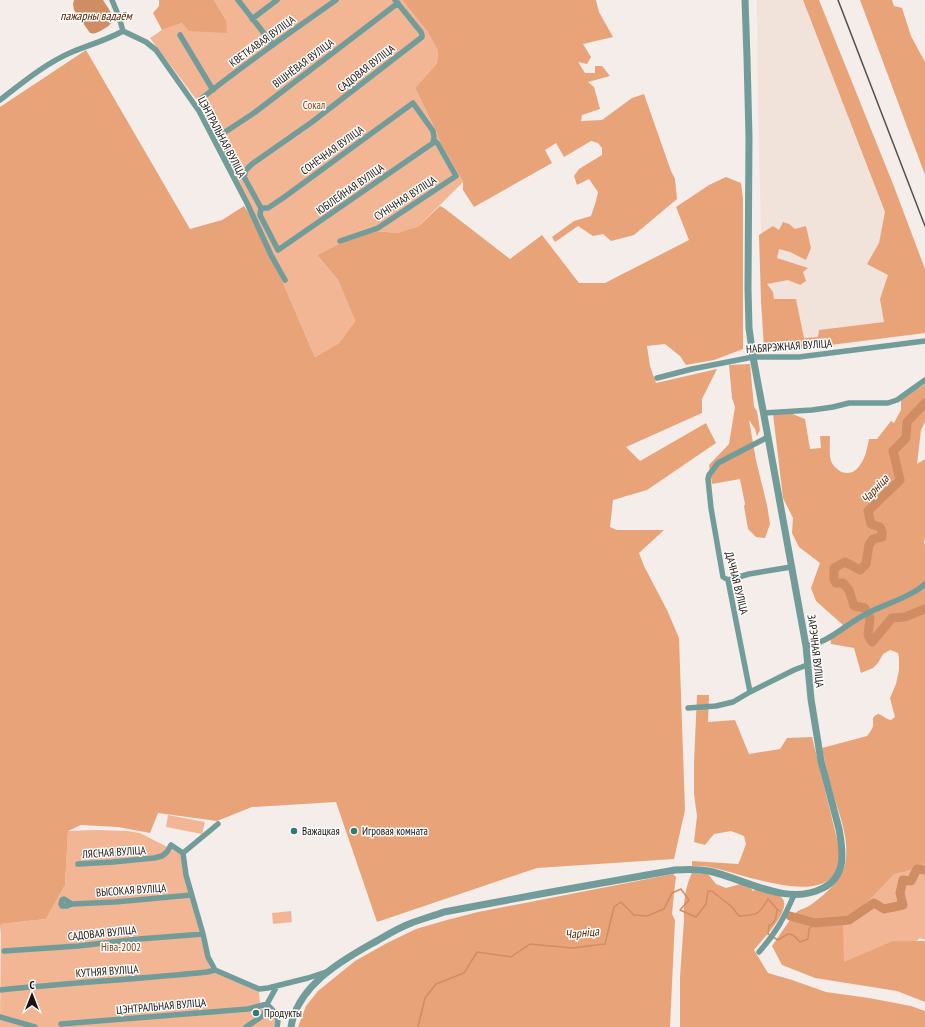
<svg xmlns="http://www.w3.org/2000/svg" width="925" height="1027" viewBox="0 0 925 1027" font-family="'PT Sans Narrow',sans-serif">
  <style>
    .built { fill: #f1e2da }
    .green { fill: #f2b694 }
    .forest { fill: #e9a379 }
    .water { fill: #d08c63 }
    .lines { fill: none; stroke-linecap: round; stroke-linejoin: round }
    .stream { stroke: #d08c63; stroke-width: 1.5 }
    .river { stroke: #d08c63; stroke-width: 9 }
    .minor { stroke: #729c99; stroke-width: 5.5 }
    .tertiary { stroke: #729c99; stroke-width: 7 }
    .rail { stroke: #514e4c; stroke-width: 1.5 }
    .poi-dot { fill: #327a77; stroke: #fefcfa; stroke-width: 1.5 }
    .labels { text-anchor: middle; stroke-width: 3; stroke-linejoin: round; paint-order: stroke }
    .street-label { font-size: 11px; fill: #171513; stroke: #fefcfa }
    .park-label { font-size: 11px; fill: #824214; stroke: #fefcfa }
    .poi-label { font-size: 11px; fill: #171513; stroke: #fefcfa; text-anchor: start }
    .water-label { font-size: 12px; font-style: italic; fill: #512504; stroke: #fefcfa }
  </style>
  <rect width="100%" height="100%" fill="#f4edea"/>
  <!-- built -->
  <path class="built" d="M757,0H803L925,316V333L799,349L764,348L758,105Z"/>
  <!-- green -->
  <path class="green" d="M214,0H402L427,31L438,51L437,63L415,88L437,133L438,138L463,182L419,226L397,233L366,230L317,255L338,280L355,321L339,343L315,357L261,232L260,227L199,103L150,38L162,30L182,23L226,20Z
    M925,787V940L920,938L910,947L829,978L827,906Z
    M168,815L205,822L202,834L166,827Z
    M96,830L127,831L140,833L181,854C189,893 199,933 211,971L259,992L260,1003L265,1017L272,1012L276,1017L274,1027H0L1,924L46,919L65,885L68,831Z
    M291,911L292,922L273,924L272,913Z"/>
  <!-- forest -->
  <path class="forest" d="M159,0H214L226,20L227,33L189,31L182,23L162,30L153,13L159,6Z
    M402,0H596L599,12L613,37L583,44L591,57L587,64L578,62L585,73H595V66H602L610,76L588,82L594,87L600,109L582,115L581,121L602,120L632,98L644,94L671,171L675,179L677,199L634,235L611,241L603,234L593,236L578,226L555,242L552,237L574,221L591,216L596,201L598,192L589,179L577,185L574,176L579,169L602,155V148L598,143L591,141L564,157L556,143L545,150L552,163L474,207L463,190V182L438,138L437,133L415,88L437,63L438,51L427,31Z
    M803,0H819L893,184L925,269V333L799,349L764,348L761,301L759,235L773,226L779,230L783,222L789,224L795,229L806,226L811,248L806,260L790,252L779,249L777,258L808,268L803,272L806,281L800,285L788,280L767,284L773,292L774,299H796L804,338L818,337L819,330L884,322L880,299L888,275L867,264L879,243L885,212Z
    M860,0H892L894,6L902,8L911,36L925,62V175Z
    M86,50L190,229L222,220L244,206L261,232L315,357L339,343L355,321L338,280L317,255L366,230L397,233L419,226L440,206L444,208L510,259L542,235L579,283H605L689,240L676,207L709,185L726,177L741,183L743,199V349L714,360L686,365L680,356L665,344L647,346L650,366L656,383L717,369L702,399V413L626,447L640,461L706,423L716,443L647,490L613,500L610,527L617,530H664L639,553L644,566L667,610L679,638L685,810L674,859L537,868L377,922L336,802L252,807L217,821L158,813L150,833L118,827L81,825L68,831L65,885L46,919L1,924L0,934V107Z
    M750,364L754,407L757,411L760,430L757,436L755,429L749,420L756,460L767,505L770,524L765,538L756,537L748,529L744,506L745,504L740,479L712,484L709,465L729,444L735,407L732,398L729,365Z
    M925,384V422L921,430L917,464L925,459V539L924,542L925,545V862L922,867L894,874L876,893L843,926L844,962L893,941H925V1002L897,991L815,978L782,965L772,946L794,914C800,909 801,910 807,907C814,904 833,887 837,881C857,855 840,818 832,790C828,776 825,762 822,748L867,736C869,733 872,730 873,726C874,720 870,718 878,714C883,715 885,719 891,720L895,717L890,698L896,684L899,670V658L898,653L890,650L883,654L878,663L873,668L861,673L854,648L831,644L830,636L843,625L816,601L811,588L820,563L799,547L792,533L793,518L783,498L773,414L790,413L805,419L810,449L821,448L820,436H830C830,443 829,454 831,461C837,474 852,478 860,465C866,457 867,448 869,439H877L891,421L894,423L901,410V399Z
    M697,695H709L708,722L735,720L749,754L780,749L787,738L812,737L839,847C839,857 840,869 832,877C810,901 742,874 714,868C707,866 699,866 692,866V861L738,864L740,860L746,844L744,836L731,831L714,834L705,845L694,842L697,816L694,794V763Z
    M692,873L708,874L716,884L726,888L744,883L748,884L753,891L759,888C766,891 777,892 782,898C793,909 761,941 754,950L768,973L792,980L826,992L869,998L911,1006L925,1011V1027H680V977L684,920C683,905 685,887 692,873Z
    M673,874L676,877L674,893L672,914L675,920L670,1027H298L306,1006L318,991L355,961L387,943L416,929L447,920L478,912Z"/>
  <!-- water -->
  <path class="water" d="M74,0H103C111,13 120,21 102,30C97,33 94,34 90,33L74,10L73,4Z"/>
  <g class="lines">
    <!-- stream -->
    <path class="stream" d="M770,935L768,934L769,926C776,922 776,918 777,909
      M773,937L778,940L788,934L793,935L800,942L808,939L809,929L815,923
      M418,1027L425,998L436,984L464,973L477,952L511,957L530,944L572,948L605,944L614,907L621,902L634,915L647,916L664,909L672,893L681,889L689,900L680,910L696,917L706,904L708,891H712L732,907L739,916C757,915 759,915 768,899L777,909L780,911"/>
    <!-- river -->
    <path class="river" d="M865,608L854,606L849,590L843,583H836L834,580V568L845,562L860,570L866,564L869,545L873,539L882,537V532L880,527L871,524L868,511L900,480L893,451L906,438L907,422L925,403
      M870,618L868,635L872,642L892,618L905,617L925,609
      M790,916L815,923L849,920L874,903L884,909L903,905L900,893L903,880L911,881L917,869L925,870"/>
    <!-- minor -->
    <path class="minor" d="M112,0L119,17L123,31L146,42L156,50L199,111L247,203L271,255L285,280
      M238,0L273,45
      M252,19L277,0
      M180,35L213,90
      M0,100C22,83 46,63 72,52C89,45 107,40 123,31
      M219,136L254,113L398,3
      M244,177L246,170L252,164L312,122L422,37V35L421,32L395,0
      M261,208H268L283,198L413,103L433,131L434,137L433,143L278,250L260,215L261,208L244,177L238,173L228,154L201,99C244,64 291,32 336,0
      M340,241L378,228L456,176L438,144L434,140
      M657,378L692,369L753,357H799L925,341
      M764,413L812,410L833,407L849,403H888L897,400L925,380
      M728,580L749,574L791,567
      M806,646C829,643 847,623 868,613C885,604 911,597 925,584
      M750,692L737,626L728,580L723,577L711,508L708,479L709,475L718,463L768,437
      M688,708L716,706L733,702L750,692L794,670L807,665
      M218,824L183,853L186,875L203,934L208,957L215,970L259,989L268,988L308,978L326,972
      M78,864L113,862L154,858L162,856L167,852L171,845L183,853
      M72,904L67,906H62L61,904L62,900L64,899L72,904L115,902L191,895
      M4,951L78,946L139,939L203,934
      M759,952C776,933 784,918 794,895
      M0,990C69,983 138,979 207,972L215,970
      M0,1017L35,1027
      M61,1024L248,1009L267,1004C274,1012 280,1015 277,1027
      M246,1027L264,1015L267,1004L277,986"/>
    <!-- tertiary -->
    <path class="tertiary" d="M291,1027C297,987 339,962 371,944C384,937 396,929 409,924C421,919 433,916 444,912L540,894L675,870C687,869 698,869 709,871C745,879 787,907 823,888C847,876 843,851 839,829L821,761L811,699L806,646L768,437L753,357L749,328L748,289L749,137L747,57L745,0"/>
    <!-- rail -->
    <path class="rail" d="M838,0L925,226"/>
  </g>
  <!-- markers -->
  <g class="poi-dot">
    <circle cx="294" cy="831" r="4"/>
    <circle cx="354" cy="831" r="4"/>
    <circle cx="256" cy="1013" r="4"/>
  </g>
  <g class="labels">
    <!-- street labels -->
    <g class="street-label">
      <text transform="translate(262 41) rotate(-36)" y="4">КВЕТКАВАЯ ВУЛІЦА</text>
      <text transform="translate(303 63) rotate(-37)" y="4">ВІШНЁВАЯ ВУЛІЦА</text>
      <text transform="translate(366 68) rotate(-38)" y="4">САДОВАЯ ВУЛІЦА</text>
      <text transform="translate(222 137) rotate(62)" y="4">ЦЭНТРАЛЬНАЯ ВУЛІЦА</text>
      <text transform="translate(332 150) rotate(-36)" y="4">СОНЕЧНАЯ ВУЛІЦА</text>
      <text transform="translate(350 189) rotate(-35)" y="4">ЮБІЛЕЙНАЯ ВУЛІЦА</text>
      <text transform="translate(405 198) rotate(-33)" y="4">СУНІЧНАЯ ВУЛІЦА</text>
      <text transform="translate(789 346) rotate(-4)" y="4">НАБЯРЭЖНАЯ ВУЛІЦА</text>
      <text transform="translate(737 583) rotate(76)" y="4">ДАЧНАЯ ВУЛІЦА</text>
      <text transform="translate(816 651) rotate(83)" y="4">ЗАРЭЧНАЯ ВУЛІЦА</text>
      <text transform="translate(114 852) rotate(-4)" y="4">ЛЯСНАЯ ВУЛІЦА</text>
      <text transform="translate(131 890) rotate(-4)" y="4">ВЫСОКАЯ ВУЛІЦА</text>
      <text transform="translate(102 933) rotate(-6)" y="4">САДОВАЯ ВУЛІЦА</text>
      <text transform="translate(107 971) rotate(-4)" y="4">КУТНЯЯ ВУЛІЦА</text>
      <text transform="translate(161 1006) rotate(-5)" y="4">ЦЭНТРАЛЬНАЯ ВУЛІЦА</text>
    </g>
    <!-- park labels -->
    <g class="park-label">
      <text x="314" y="109">Сокал</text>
      <text x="121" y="951">Ніва-2002</text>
    </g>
    <!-- poi labels -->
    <g class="poi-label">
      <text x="302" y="835">Важацкая</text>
      <text x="362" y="835">Игровая комната</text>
      <text x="264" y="1017">Продукты</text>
    </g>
    <!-- water labels -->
    <g class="water-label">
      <text x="96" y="20">пажарны вадаём</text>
      <text transform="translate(875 489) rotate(-47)" y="4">Чарніца</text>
      <text transform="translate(582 933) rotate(-6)" y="4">Чарніца</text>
    </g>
  </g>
  <!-- north arrow -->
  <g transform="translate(32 995)" stroke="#fefcfa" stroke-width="3" paint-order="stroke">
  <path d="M0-3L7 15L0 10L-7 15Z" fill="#171513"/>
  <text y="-6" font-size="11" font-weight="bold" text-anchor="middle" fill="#171513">С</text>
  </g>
</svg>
